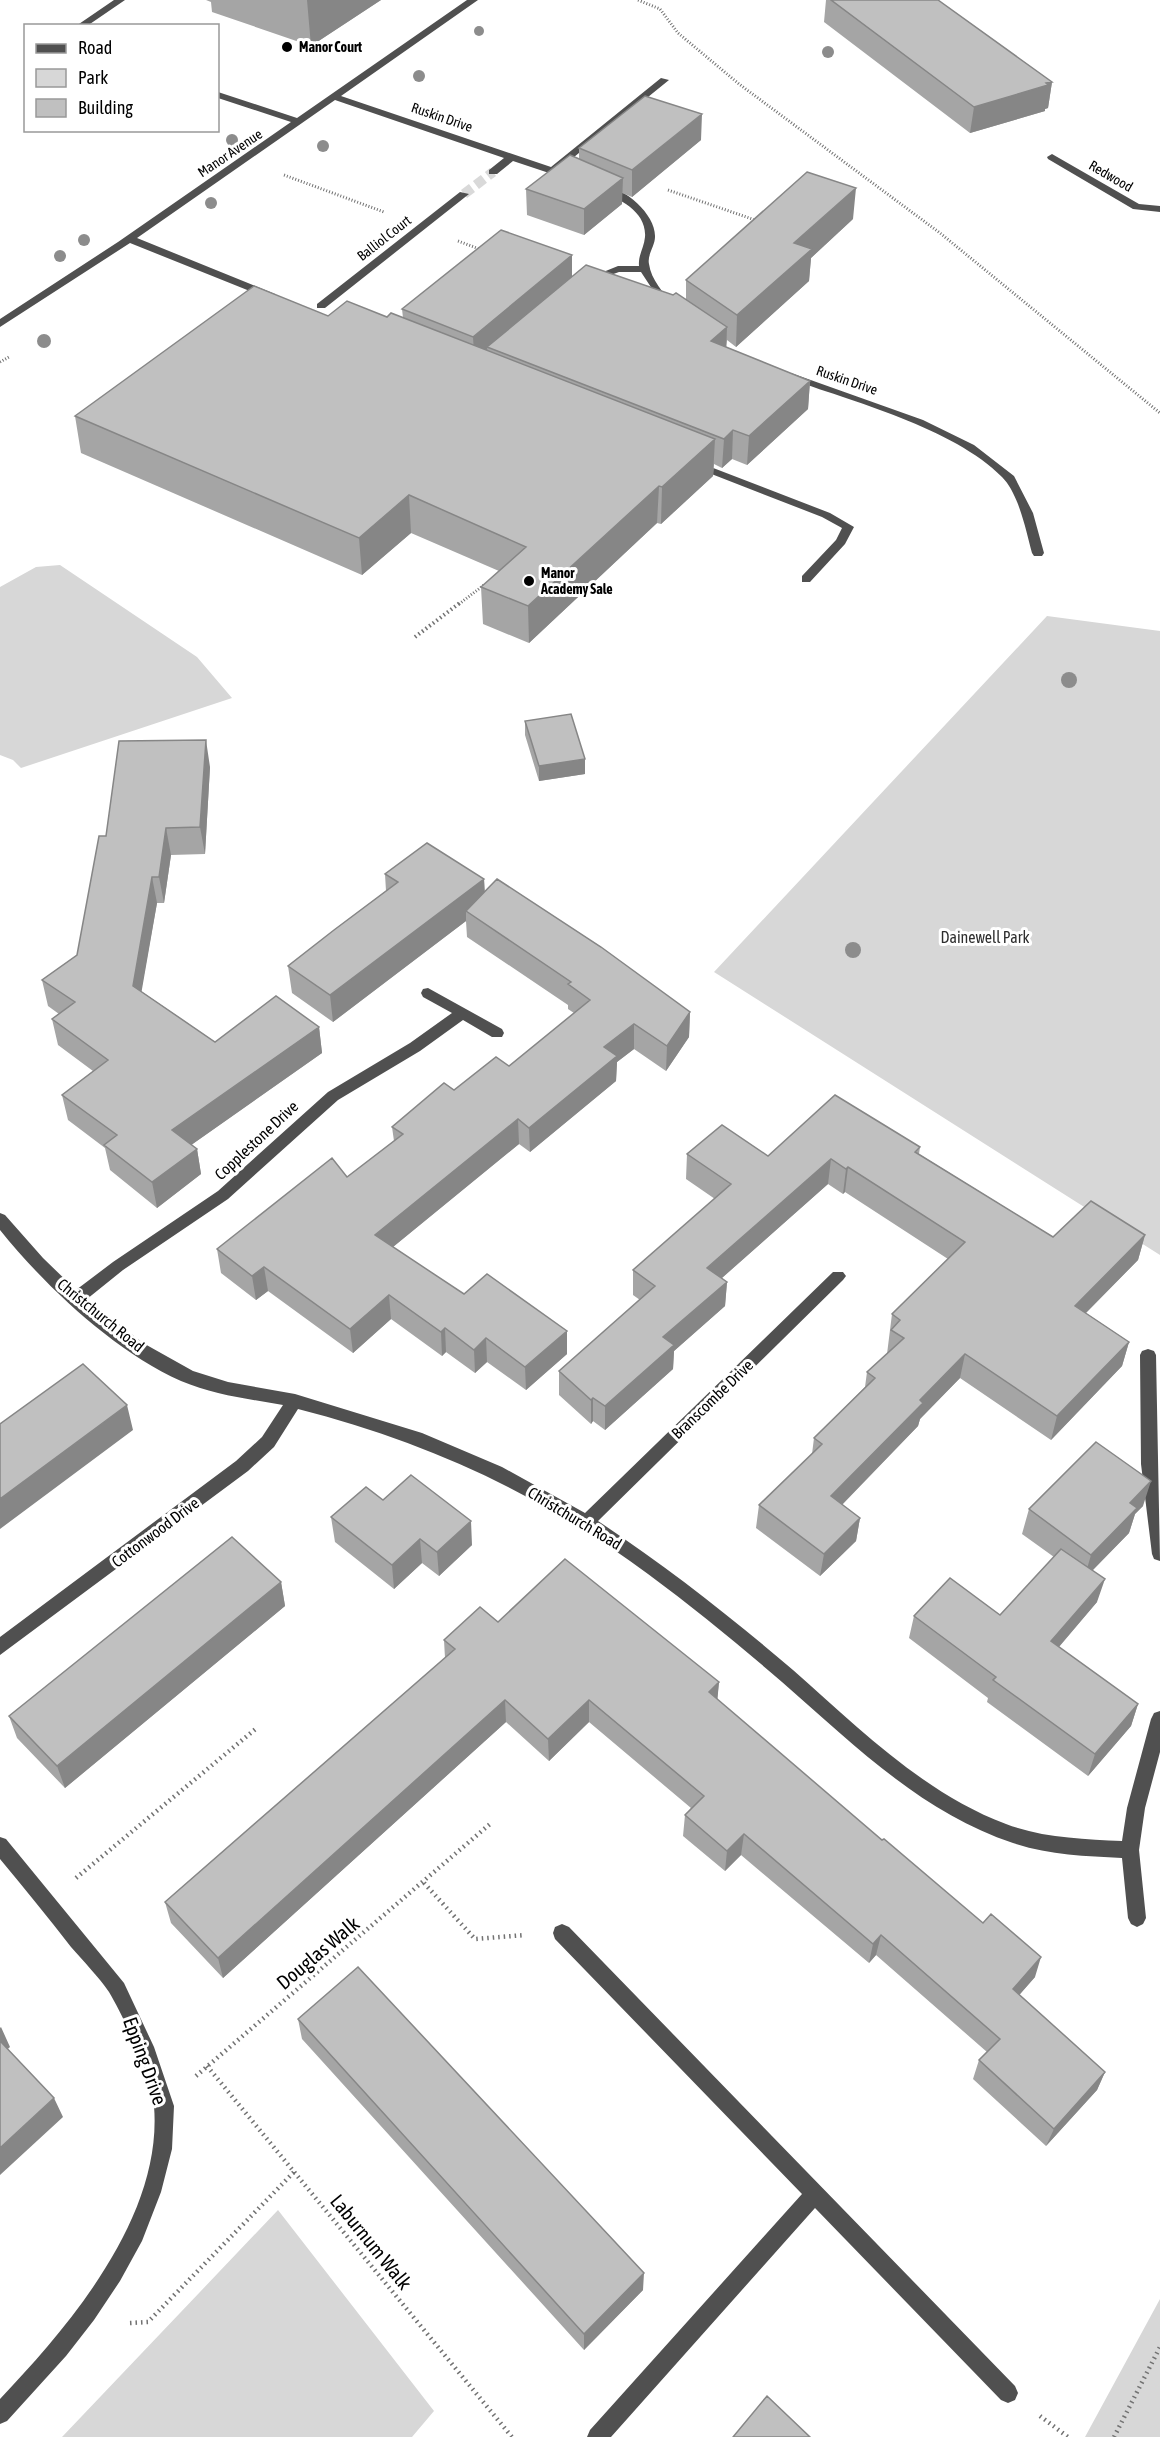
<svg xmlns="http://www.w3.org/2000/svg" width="1160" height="2437" viewBox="0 0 1160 2437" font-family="'Asap Condensed',sans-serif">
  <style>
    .green { fill: #d7d7d7 }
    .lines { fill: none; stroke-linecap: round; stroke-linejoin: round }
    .minor-tunnel { stroke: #d9d9d9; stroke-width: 10; stroke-dasharray: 10 5; stroke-linecap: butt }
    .path-far2 { stroke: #727272; stroke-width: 3; stroke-dasharray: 1 2; stroke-linecap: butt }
    .path-far1 { stroke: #727272; stroke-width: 4; stroke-dasharray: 1.5 3; stroke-linecap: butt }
    .path { stroke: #727272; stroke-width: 4.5; stroke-dasharray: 1.5 4; stroke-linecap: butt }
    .minor { fill: #505050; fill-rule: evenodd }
    .tree { fill: #8c8c8c }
    .wall { fill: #a5a5a5 }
    .shaded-wall { fill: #868686 }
    .building { fill: #c0c0c0; stroke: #868686; stroke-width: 1.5 }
    .poi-dot { fill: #000; stroke: #fff; stroke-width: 2 }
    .labels { text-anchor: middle; stroke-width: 6; stroke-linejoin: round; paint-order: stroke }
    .far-poi-label { font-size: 14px; font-weight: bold; fill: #000; stroke: #fff; text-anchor: start }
    .far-street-label { font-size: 14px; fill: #000; stroke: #fff }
    .park-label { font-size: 16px; fill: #2e2e2e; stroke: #fff }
    .street-label { font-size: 16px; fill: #000; stroke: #fff }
    .near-street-label { font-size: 20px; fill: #000; stroke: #fff }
  </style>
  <rect width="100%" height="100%" fill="#fff"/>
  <!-- green -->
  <path class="green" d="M60,565L197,657L232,698L21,768L13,760L0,755V587L36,567Z
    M1047,616L1160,631V1255L714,972Z
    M278,2210L434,2411L412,2437H62Z
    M1160,2299V2437H1085Z"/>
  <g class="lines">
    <!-- minor-tunnel -->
    <path class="minor-tunnel" d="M464,194L493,172"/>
    <!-- path-far2 -->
    <path class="path-far2" d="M638,0L660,9L678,33L739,84L940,233L1160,413
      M284,175L384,212
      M668,190L758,221
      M458,241L482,250
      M0,362L9,357
      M459,604L484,585"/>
    <!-- path-far1 -->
    <path class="path-far1" d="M415,637L461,602"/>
    <!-- path -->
    <path class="path" d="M76,1878L258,1727
      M424,1883L475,1939L525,1935
      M207,2066L512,2437
      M196,2076L490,1824
      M130,2323L148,2322L294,2172
      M1040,2416L1068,2437
      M1114,2437L1160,2347"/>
    <!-- minor -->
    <path class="minor" d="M114,0H125L87,26H76Z
      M467,0H478L341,96L551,167L661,78L669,80L558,170L572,176L567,179L513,161L497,174H489V170L504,158L335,100L137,238L275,294V298H267L130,243L0,327V319L118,242L291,122L218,98V92L297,118Z
      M1052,154L1139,204L1160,206V212L1133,209L1048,159L1047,157Z
      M600,187C622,184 656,214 655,237C655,246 647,255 649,264C651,280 664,293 673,305L672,307H664L641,272H619L591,282L586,279L618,266H639C638,255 644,248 645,237C647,212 620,199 600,191Z
      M460,192L469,194L325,308H317V304Z
      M791,373L923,420L974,445L1014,476L1033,513L1044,553L1042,556H1034L1032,553C1026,531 1019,494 1002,477C954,428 851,401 787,378L786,376Z
      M695,461L830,513L854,527L845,544L810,582H802V576L836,540L842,528L822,517L691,466L689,464Z
      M428,988L502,1029L504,1033L502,1037H492L463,1020L420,1051L338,1100L228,1199L123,1270L87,1299L143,1343L193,1371L228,1382L295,1394L422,1433L502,1467L585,1513L833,1272H843L846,1276L843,1280L598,1521C666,1566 731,1617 793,1670C858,1727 923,1793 1006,1824C1043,1838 1083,1839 1122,1841L1127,1808L1151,1719L1154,1713L1160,1711V1752L1145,1808L1139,1850L1146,1918L1143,1924L1137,1927L1131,1924L1128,1918L1122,1858C1085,1856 1048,1855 1013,1843C922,1813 853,1744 782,1682C739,1645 694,1608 648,1574C540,1494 428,1442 298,1409L274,1447L248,1471L0,1655V1637L236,1461L262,1437L283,1405C249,1399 214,1395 181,1381C114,1351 46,1287 0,1230V1213L5,1215L43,1258L76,1290L113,1262L218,1191L328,1092L410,1043L452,1013L423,997L421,993L423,989Z
      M1148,1349L1154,1351L1156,1355L1160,1561L1154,1559L1152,1554L1141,1464L1140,1355L1142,1351Z
      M0,1837L6,1839L124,1983L154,2047L174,2106L172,2149L161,2192L142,2241L120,2281L94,2320L66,2356L7,2421L0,2424V2399C71,2324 163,2216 154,2106C152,2077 124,2017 109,1992C98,1976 84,1962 71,1947C48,1917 24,1888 0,1859Z
      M562,1924L569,1927L1015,2386L1018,2393L1015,2400L1008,2403L1001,2400L815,2208L611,2437H587L590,2430L802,2194L555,1939L553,1933L555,1927Z"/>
  </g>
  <!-- trees -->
  <g class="tree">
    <circle cx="479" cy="31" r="5"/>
    <circle cx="828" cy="52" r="6"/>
    <circle cx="419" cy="76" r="6"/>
    <circle cx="232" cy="140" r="6"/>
    <circle cx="323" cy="146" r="6"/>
    <circle cx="211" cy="203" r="6"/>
    <circle cx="84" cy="240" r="6"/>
    <circle cx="60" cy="256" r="6"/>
    <circle cx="44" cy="341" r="7"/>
    <circle cx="1069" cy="680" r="8"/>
    <circle cx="853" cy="950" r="8"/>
  </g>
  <!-- wall -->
  <path class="wall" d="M206,0H381L311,46L212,12L211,2Z
    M826,0H938L1052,82L1048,108L1045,109V111L970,133L824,22Z
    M701,140L632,197L622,193V204L584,235L527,215L526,189L579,159V148Z
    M853,219L811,258L809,281L736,347L727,340L726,347L810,381L808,409L747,465L732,459L722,468L714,464L713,476L661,524L657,523L529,643L483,624L481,587L499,571L411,533L362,575L81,453L75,416L328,316L403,318L402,309L572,255V276L686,299V280Z
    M525,721L585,759V774L539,781L525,735Z
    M210,767L205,854L171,855L164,903H157L141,991L215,1042L319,1027L322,1053L191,1145L197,1149L201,1174L157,1208L110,1170L105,1148L68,1120L62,1095L93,1071L58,1045L52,1019L59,1014L48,1006L42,980L77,955L106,836Z
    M385,874L484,879L485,892L690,1012L689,1037L666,1071L634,1049L617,1062L616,1081L530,1152L519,1144L393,1247L464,1294L567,1354L526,1390L487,1362L475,1373L446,1352L442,1356L391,1319L353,1353L268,1291L256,1300L221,1273L217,1249L347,1177L394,1141L392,1127L454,1090L509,1066L574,1013L568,1009V1005L467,937L466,921L333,1022L292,993L288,966L386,891Z
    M920,1147L919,1154L1053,1237L1145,1235L1138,1260L1086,1313L1129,1342L1122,1366L1051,1440L960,1378L920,1419L918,1426L842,1505L860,1518L856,1541L820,1576L756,1528L759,1505L812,1454L814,1438L865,1387L867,1372L887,1354L892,1314L948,1259L845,1192L843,1194L828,1184L722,1278L727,1282L725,1306L674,1351L673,1369L605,1430L593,1421L591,1424L559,1395V1371L640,1300L633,1295V1270L715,1199L686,1179L687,1154L768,1156Z
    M383,1500L472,1545L439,1576L422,1563L394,1589L335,1542L331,1517Z
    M1143,1506L1135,1514L1129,1533L1092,1571L1097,1602L1059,1647L1138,1704L1131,1726L1088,1776L987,1702L988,1698L909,1638L914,1616L1000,1615L1054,1557L1022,1534L1029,1509Z
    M281,1582L285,1606L65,1788L17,1738L9,1716Z
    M498,1622L719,1682L717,1700L1035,1977L1019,1995L1105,2072L1097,2090L1046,2146L973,2079L979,2060L987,2052L876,1955L869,1963L741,1855L725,1871L683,1836L685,1815L691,1808L589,1722L549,1761L506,1722L223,1978L171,1923L165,1902L445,1658L444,1640Z
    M298,2019L643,2290L584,2350L302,2039Z"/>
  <!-- shaded-wall -->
  <path class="shaded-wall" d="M307,0H381L311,46Z
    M1052,82L1048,108L1045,109V111L970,133L974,107Z
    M702,114L701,140L632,197V170Z
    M623,178L622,204L584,235V209Z
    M856,188L853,219L811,258L809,281L736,347L737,315L794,243Z
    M572,255V288L487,347L488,358L475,369L473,337Z
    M727,327L726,356L711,341Z
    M810,381L808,409L747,465L749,436Z
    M733,430L732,459L722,468L724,439Z
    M715,439L713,476L661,524L662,487Z
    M659,486L657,523L529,643L528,606Z
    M409,495L411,533L362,575L359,538Z
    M206,740L210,767L205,854L200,827Z
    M585,759V774L539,781V766Z
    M166,828L171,855L164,903L159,877Z
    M152,877L157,903L138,1012L133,986Z
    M484,879L485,907L466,911V921L333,1022L330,995Z
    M690,1012L689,1037L666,1071L667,1046Z
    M634,1024V1049L617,1062L616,1081L530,1152L529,1128L604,1047Z
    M319,1027L322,1053L177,1155L172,1130Z
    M518,1119L519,1144L377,1260L375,1235Z
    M197,1149L201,1174L157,1208L152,1182Z
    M831,1159L828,1184L706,1292L707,1268Z
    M848,1167L845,1192L843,1194L846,1169Z
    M1145,1235L1138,1260L1069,1330L1075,1306Z
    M264,1267L268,1291L256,1300L252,1276Z
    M727,1282L725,1306L674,1351L673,1369L605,1430V1406L663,1337Z
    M389,1295L391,1319L353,1353L350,1329Z
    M445,1328L446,1352L442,1356L441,1332Z
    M567,1331V1354L526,1390L525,1367Z
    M486,1338L487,1362L475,1373L474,1350Z
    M1129,1342L1122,1366L1051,1440L1057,1416Z
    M965,1354L960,1378L920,1419L918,1426L828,1519L831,1496L920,1400Z
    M593,1398V1421L591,1424V1400Z
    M127,1405L133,1430L0,1529V1499Z
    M1151,1481L1143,1506L1135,1514L1129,1533L1084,1579L1091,1555L1130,1503Z
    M860,1518L856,1541L820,1576L824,1554Z
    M471,1521L472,1545L439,1576L437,1552Z
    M420,1539L422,1563L394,1589L392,1565Z
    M1105,1579L1097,1602L1045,1663L1051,1641Z
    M281,1582L285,1606L65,1788L57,1766Z
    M719,1682L717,1704L709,1692Z
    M505,1700L506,1722L223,1978L218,1958Z
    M589,1700V1722L549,1761L548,1739Z
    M1138,1704L1131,1726L1088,1776L1095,1754Z
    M744,1834L741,1855L725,1871L727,1851Z
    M881,1935L876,1955L869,1963L873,1944Z
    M1041,1957L1035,1977L1007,2009L1013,1989Z
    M1,2027L10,2047L2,2054L0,2049V2028Z
    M1105,2072L1097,2090L1046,2146L1054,2129Z
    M54,2098L63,2117L0,2175V2148Z
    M644,2273L643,2290L584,2350V2334Z"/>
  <!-- building -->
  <path class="building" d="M831,0H938L1052,82L1046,83L1048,85L974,107Z
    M645,96L702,114L632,170L579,148Z
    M570,155L623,178L584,209L526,189Z
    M807,172L856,188L794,243L812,249L737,315L686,280Z
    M501,230L572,255L473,337L402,309Z
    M586,265L673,295L676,293L727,327L711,341L810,381L749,436L733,430L724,439L487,347Z
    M254,286L328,316L347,301L387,317L391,313L715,439L662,487L659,486L528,606L481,587L526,547L409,495L359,538L75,416Z
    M571,714L585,759L539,766L525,721Z
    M206,740L200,827L166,828L159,877H152L133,986L215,1042L276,996L319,1027L172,1130L197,1149L152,1182L104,1145L117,1135L62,1095L108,1060L52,1019L75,1002L42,980L77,955L99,836H106L119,741Z
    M427,843L484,879L330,995L288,966L334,930L398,882L385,874Z
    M497,879L601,947L690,1012L667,1046L634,1024L604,1047L617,1056L529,1128L518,1119L375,1235L464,1294L487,1274L567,1331L525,1367L486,1338L474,1350L445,1328L441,1332L389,1295L350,1329L264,1267L252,1276L217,1249L332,1158L347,1177L403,1134L392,1127L444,1083L454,1090L496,1057L509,1066L590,1000L568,984L571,982L466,911Z
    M835,1095L920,1147L915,1152L1053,1237L1091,1201L1145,1235L1075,1306L1129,1342L1057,1416L965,1354L920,1400L923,1403L831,1496L860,1518L824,1554L759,1505L822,1444L814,1438L875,1378L867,1372L904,1338L891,1330L900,1320L892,1314L965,1242L848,1167L846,1169L831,1159L707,1268L727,1282L663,1337L674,1345L605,1406L593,1398L591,1400L559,1371L655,1286L633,1270L731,1184L687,1154L722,1125L768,1156Z
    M83,1364L127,1405L0,1499V1424Z
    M1096,1442L1151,1481L1130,1503L1137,1508L1091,1555L1029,1509Z
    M411,1475L471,1521L437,1552L420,1539L392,1565L331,1517L366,1487L383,1500Z
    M232,1537L281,1582L57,1766L9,1716Z
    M1061,1549L1105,1579L1051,1641L1138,1704L1095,1754L993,1680L996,1677L914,1616L950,1578L1000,1615Z
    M565,1559L719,1682L709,1692L882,1840L884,1839L983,1923L991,1914L1041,1957L1013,1989L1105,2072L1054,2129L979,2060L1000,2039L881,1935L873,1944L744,1834L727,1851L685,1815L704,1796L589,1700L548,1739L505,1700L218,1958L165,1902L455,1649L444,1640L480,1607L498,1622Z
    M358,1967L644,2273L584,2334L298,2019Z
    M0,2041L54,2098L0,2148Z
    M767,2396L810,2437H733Z"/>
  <!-- markers -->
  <g class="poi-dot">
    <circle cx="287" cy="47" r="6"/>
    <circle cx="529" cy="581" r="6"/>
  </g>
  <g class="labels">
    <!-- far-poi labels -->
    <g class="far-poi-label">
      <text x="299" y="52">Manor Court</text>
      <text x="541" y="578">Manor<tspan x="541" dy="16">Academy Sale</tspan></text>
    </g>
    <!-- far-street labels -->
    <g class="far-street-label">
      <text transform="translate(442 117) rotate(19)" y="5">Ruskin Drive</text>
      <text transform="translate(230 153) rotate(-34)" y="5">Manor Avenue</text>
      <text transform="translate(1111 176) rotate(30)" y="5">Redwood</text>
      <text transform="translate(384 238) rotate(-38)" y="5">Balliol Court</text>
      <text transform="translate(847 380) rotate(19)" y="5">Ruskin Drive</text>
    </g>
    <!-- park labels -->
    <g class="park-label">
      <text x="985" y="943">Dainewell Park</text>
    </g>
    <!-- street labels -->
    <g class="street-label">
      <text transform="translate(256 1140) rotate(-43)" y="6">Copplestone Drive</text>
      <text transform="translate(101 1315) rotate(39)" y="6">Christchurch Road</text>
      <text transform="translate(712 1399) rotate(-44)" y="6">Branscombe Drive</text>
      <text transform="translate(575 1518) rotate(31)" y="6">Christchurch Road</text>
      <text transform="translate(155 1532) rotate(-37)" y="6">Cottonwood Drive</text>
    </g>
    <!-- near-street labels -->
    <g class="near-street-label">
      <text transform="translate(318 1953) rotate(-40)" y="7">Douglas Walk</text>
      <text transform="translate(145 2061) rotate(70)" y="7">Epping Drive</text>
      <text transform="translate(371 2242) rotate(51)" y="7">Laburnum Walk</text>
    </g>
  </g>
  <!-- legend -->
  <rect x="24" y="24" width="195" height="108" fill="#ffffff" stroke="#999999" stroke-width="1.5"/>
  <rect x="36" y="44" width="30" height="9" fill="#505050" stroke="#999999" stroke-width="1.5"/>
  <text x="78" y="54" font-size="18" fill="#000000">Road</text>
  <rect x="36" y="69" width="30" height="18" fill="#d7d7d7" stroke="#999999" stroke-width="1.5"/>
  <text x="78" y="84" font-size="18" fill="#000000">Park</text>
  <rect x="36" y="99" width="30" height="18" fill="#c0c0c0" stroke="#999999" stroke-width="1.5"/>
  <text x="78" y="114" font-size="18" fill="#000000">Building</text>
</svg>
